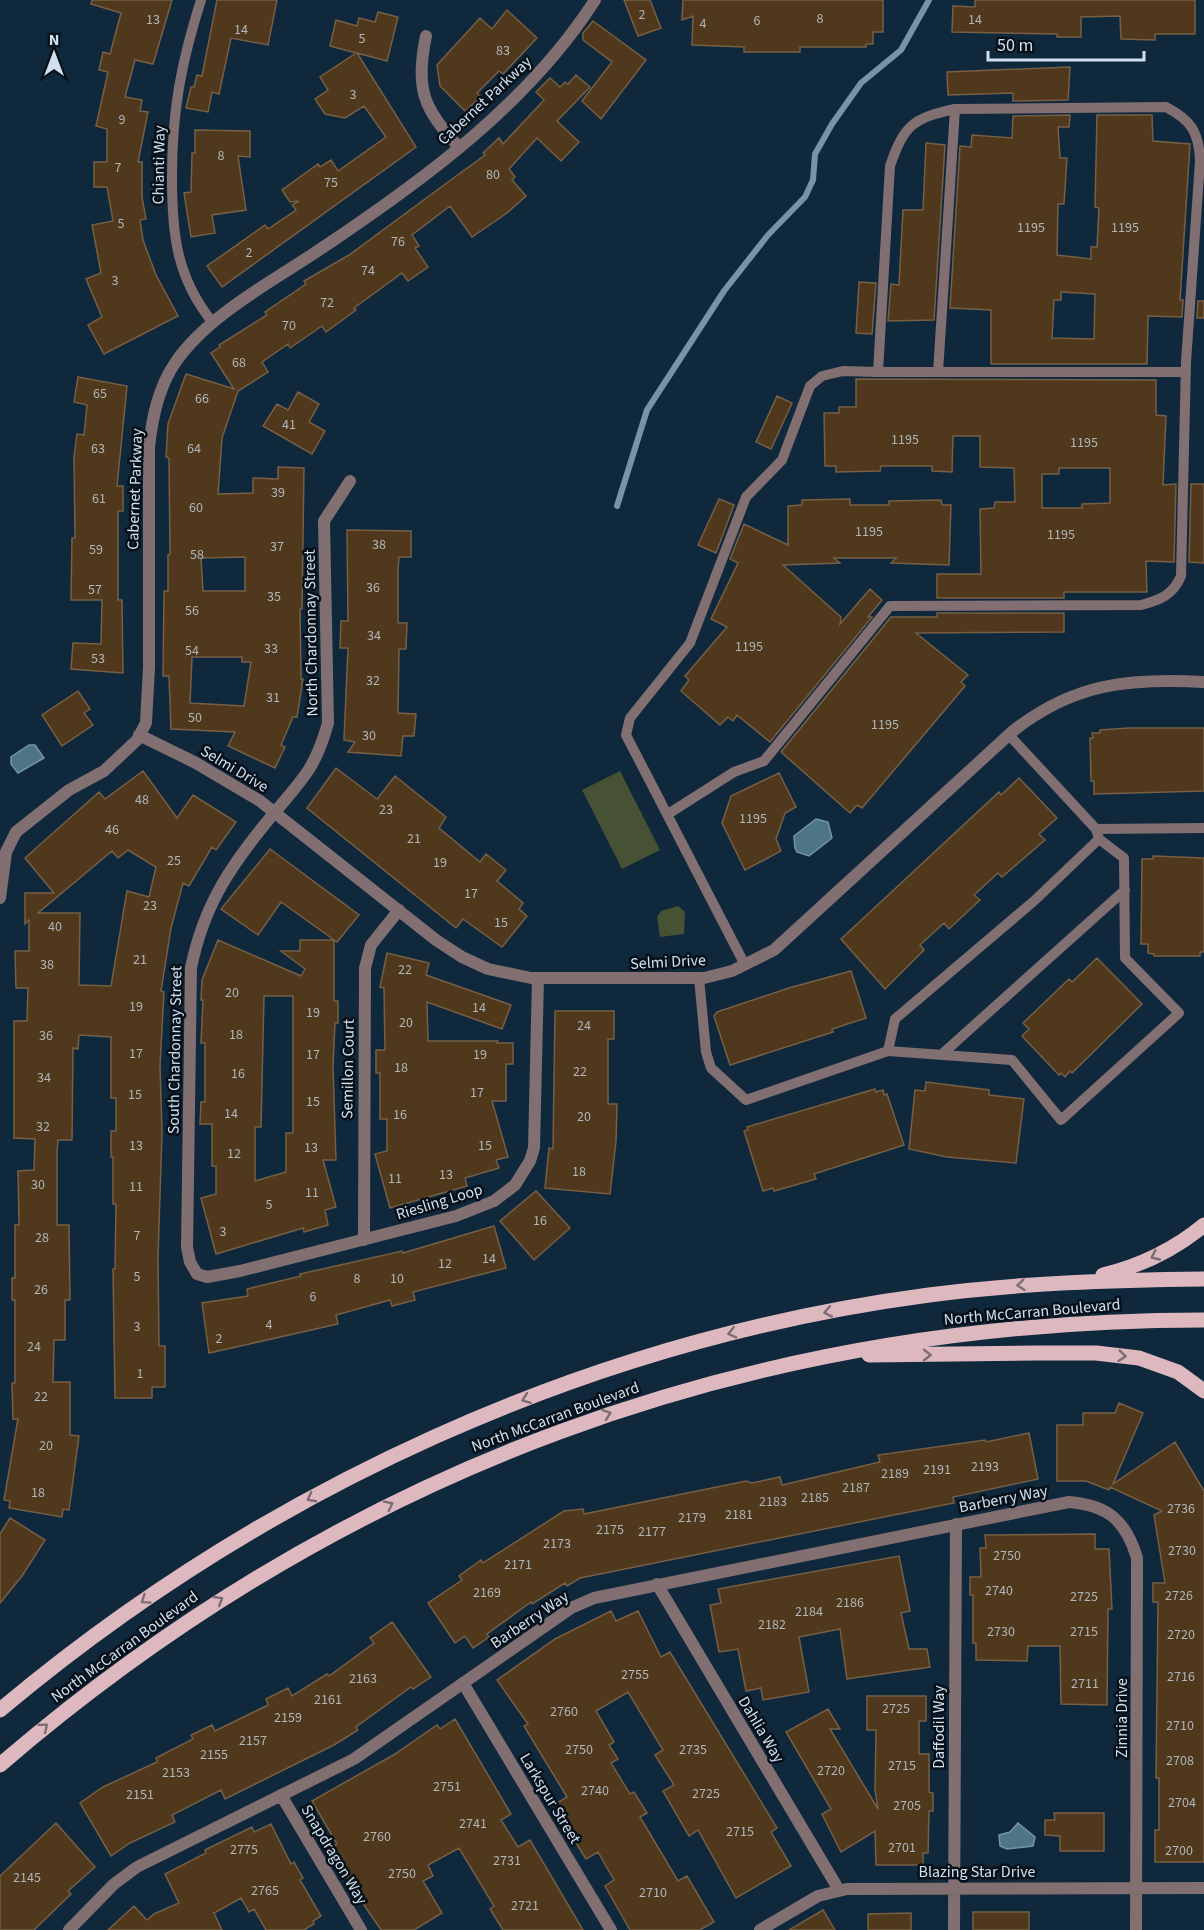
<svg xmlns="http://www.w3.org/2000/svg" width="1204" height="1930" viewBox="0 0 1204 1930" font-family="'Source Sans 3',sans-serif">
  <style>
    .green { fill: #475133 }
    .water { fill: #4d7587; stroke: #7595a6; stroke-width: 1.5 }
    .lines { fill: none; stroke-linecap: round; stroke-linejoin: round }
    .stream { stroke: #7595a6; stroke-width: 6 }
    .building { fill: #4f381c; stroke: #765f45; stroke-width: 1.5; fill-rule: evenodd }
    .lane { stroke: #816f72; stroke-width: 10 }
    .street { stroke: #816f72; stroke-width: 12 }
    .primary { stroke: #deb8bf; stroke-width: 15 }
    .oneway { stroke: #7d6c74 }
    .labels { text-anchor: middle; stroke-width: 5; stroke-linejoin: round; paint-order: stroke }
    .number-label { font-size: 14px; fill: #b0b6ba }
    .street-label { font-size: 16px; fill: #d1e0ee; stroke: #061019 }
  </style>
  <rect width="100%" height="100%" fill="#10283c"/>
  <!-- green -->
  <path class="green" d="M620,771L660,850L622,869L582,790Z
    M678,906L685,912L684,934L660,937L657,917L661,911Z"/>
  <!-- water -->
  <path class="water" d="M29,745H35L44,758L18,773L11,764V757Z
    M816,819L828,822L832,838L809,856L797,852L795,848L794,836Z
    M1018,1823L1035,1837L1033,1846L1007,1849L1000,1846L999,1835L1010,1832Z"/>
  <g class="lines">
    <!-- stream -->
    <path class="stream" d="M617,506L647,410L724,291L768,235L805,197L813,180L815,154L832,124L861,83L901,50L929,0"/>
  </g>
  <!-- building -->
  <path class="building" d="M92,0H172L153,64L135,60L125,97L142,100L140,111L148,112L138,162H142V197L146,219L140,220L143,240L156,275L178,316L104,354L88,325L102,317L86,279L101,273L92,225L113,221L107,187H94V162H107V129L96,126L108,72L99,70L103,52L110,54L121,13L91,4Z
    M217,0H277L268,45L231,38L219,94L212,92L208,112L186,108L191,87H194L197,75L202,76Z
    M624,0H650L661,28L638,36Z
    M683,0H883V32H873V44H866V47H800V52H744V47L692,45L693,16L682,20Z
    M975,0H1195V34H1155V40L1121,39L1120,16L1081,17V37H1057V34L952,32L953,6L975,7Z
    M507,10L537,38L503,74L499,71L477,93L481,97L465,111L440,86L437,65L480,18L492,29Z
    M378,12L398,17L387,61L357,53L416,147L222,287L207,266L265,225L268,229L296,210L292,205L299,201L290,202L282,190L318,164L320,167L331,160L338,171L386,137L364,106L345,118L325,114L315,99L328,90L320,77L356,53L330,46L336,20L357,26L359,18L375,22Z
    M593,21L646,60L601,119L582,101L612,62L583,40V33Z
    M1070,67L1068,100L1013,101V93L948,95L947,72Z
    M576,75L590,87L557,121L579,142L561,161L537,138L509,169L515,177L512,180L526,196L507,213L472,237L450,206L412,235L419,246L415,248L428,267L408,281L402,273L354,308L356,310L326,332L322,326L290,348L288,344L262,362L268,372L238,391L222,438L218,494L253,493V478L278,479V467L304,468L302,609H300L301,679H303L297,717H293L281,745L285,747L275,768L228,746L235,732L171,729L169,676H163L164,591H168V555L170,554L169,458L166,457L168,424L186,374L234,389L211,353L220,347L219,345L267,315L265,312L306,284L304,281L349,255L448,182L485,155L483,153L499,138L503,144L544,100L536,92L550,78L560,87L565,82L568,84ZM245,557V591H203L201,558ZM192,657H242V662H251L244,706L190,703Z
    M1070,115L1069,127H1058L1060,158H1067L1064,204H1058L1057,255L1091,259V247H1097L1099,208L1095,207L1097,115H1152L1153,141L1190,144L1180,300H1183L1182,317L1148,316L1147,364H991V310L950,308L960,146L971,147L972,135L1012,138L1013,116ZM1061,292L1095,294L1094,339L1052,338L1054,300H1061Z
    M195,130L250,131V157L238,156L246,210L212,215L215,233L191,237L184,193L191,192L192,153H195Z
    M926,143L945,145L934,320L888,321L891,284L899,285L903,210H923Z
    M859,282L876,283L872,334L856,333Z
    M1198,301H1204V318H1197Z
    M78,377L127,386L117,486H123V511H118V600H122L123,673L71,669L73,643L101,644L102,600H71L72,538H75L74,457L77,434L84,435L87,405L74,402Z
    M856,379L1156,380V415L1166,416L1163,485L1176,484L1174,562L1146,561L1147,592H1064V598H937V574H981L980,509L994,508L995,502H1015L1014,468L980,467V436H953L952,472L932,471V466H881L880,471L836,472V466H825L824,413H839V407H856ZM1059,468H1110V503L1082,504V508H1042V474H1059Z
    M298,392L319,404L309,422L325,431L312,454L263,426L277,404L288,410Z
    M777,396L792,403L771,449L756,442Z
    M1191,484H1204V563L1189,562Z
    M719,499L734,505L716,553L698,545Z
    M850,499V505H889V501L941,500L942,505H951L949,565L891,563L896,558H834L840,563L783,565L841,617L840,624L870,589L882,600L868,617H872L770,742L737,715L733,721L728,717L720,725L681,691L689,680L685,676L727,627L711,619L738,563L730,559L744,524L788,545V506L802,505V500Z
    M347,530L411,531V557H399L398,569V623H407L406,649H399L398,713L416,714L414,736H403L401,756L348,752L355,742L344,740L348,648H340L341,621H348Z
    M937,613H1064V632L916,633L968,675L961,682L965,686L862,808L857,805L850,813L781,752L891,617H937Z
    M78,691L90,709L84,713L93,725L62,746L42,715Z
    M1129,728H1204V791L1094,794V781H1091L1090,738H1093L1092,733H1100V730Z
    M336,768L377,799L395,776L446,817L439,828L480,862L486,854L506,870L497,881L523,903L519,909L527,916L502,947L463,919L456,928L307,808Z
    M143,771L177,818L193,795L236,822L216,850L212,847L189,886L183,883L171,928L161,991L164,992L160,1065L162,1132L158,1257L159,1346H165V1387H152V1398H115L113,1269H115L116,1204H113V1157H111V1131H116V1098H111V1037L79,1035L78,1049L73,1048L72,1140H58L57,1151V1225H69L70,1300H65V1340H54L53,1382H70V1435L79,1436L69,1510L63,1509L62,1517L9,1508L10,1501L4,1500L18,1419H13L12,1383H15V1300H12V1278H15V1225H19L18,1171L34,1170L35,1139L14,1138V1021H27L28,988H16L15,951H29V920L25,924V893H54L25,858L99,792L105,799ZM128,850L156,867L149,897L127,891L111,986L79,985L80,913H38L112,851L118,858Z
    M779,773L796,807L785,813L776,839L781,851L745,870L722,823L731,796Z
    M1019,778L1057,818L1039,834L1045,840L1002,877L998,873L974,895L980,900L949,929L944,923L920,945L924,950L885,989L841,939L999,792L1001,795Z
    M270,849L359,915L337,942L281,902L258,935L221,909Z
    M1153,856L1204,858V952H1200V956H1154V954L1148,953V944H1141L1142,859H1153Z
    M218,940L301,976L305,969L281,951H300V940H334V1001H338V1023H335L333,1065L336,1160H323L336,1207L325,1210L328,1225L304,1232L303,1228L216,1254L201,1198L216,1194V1166H212V1124H200L201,1102H205V1043H201L203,1000H201L202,980ZM264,996H293V1133H286V1172L255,1181V1127H261Z
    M387,953L429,963L426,975L511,1005L502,1029L427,1002L428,1041H498L497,1043H513V1064H506V1101H492L508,1157L496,1160L499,1168L465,1178L467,1186L390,1208L375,1154L387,1151V1119H380V1073H376V1050H385L384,988L380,987Z
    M1097,958L1142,1004L1072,1073L1070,1071L1065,1077L1061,1073L1059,1075L1022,1036L1029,1029L1023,1023L1069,979L1072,982Z
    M851,971L866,1018L832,1029L833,1032L730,1065L714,1016L717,1012L789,988Z
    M555,1011H614V1039H608V1104H617L616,1141L610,1194L545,1188L549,1148L553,1149Z
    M926,1082L989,1090V1095L1024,1099L1016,1163L947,1157L909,1149L915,1090L925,1091Z
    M875,1089L876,1092L883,1090L884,1095L887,1094L904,1145L814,1174L816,1179L774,1191L773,1188L763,1191L744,1131L748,1130L747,1127Z
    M536,1191L570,1228L534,1260L500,1221Z
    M494,1226L506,1268L413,1292L415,1300L392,1306L390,1300L336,1315L338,1324L209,1353L202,1303L248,1296L247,1289L301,1276L300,1274L402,1251L403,1253Z
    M1119,1403L1143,1413L1113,1484L1175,1442L1204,1491V1862H1155V1830H1159V1778H1156L1158,1602H1153V1583H1165L1154,1515L1162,1511L1110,1487L1109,1490L1086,1481H1057V1425H1083V1413H1115Z
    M1029,1433L1038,1479L953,1497L954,1503L580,1578L567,1586L565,1583L532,1604L531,1602L487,1634L489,1637L473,1648L465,1636L455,1643L428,1603L462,1580L459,1576L481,1560L483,1563L564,1511L583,1509L584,1514L746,1481L752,1483L780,1477L782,1485L880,1462L878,1455L985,1440L986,1442Z
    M10,1518L45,1540L22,1576L0,1603V1534Z
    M1095,1534V1549H1109L1112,1609H1108L1107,1705L1061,1704L1060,1646H1028L1027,1661L976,1660V1643H973V1595H970V1577H981L980,1548H986L985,1535Z
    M899,1556L910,1611L901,1613L909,1649H927L930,1667L847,1679L840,1629L799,1637L809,1692L763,1700L761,1688L746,1691L738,1649L719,1652L710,1605L721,1603L718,1589Z
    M611,1611L616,1621L638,1611L661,1657L670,1652L777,1828L771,1832L791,1866L736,1898L698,1830L689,1836L663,1791L674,1785L655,1755L663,1750L628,1692L596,1711L614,1742L609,1745L618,1759L611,1763L630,1794L634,1792L647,1813L640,1817L678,1881L687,1876L714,1922L700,1930H630L605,1886L614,1880L598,1852L586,1859L576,1843L555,1804L567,1797L524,1726L528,1724L497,1680L555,1639Z
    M392,1622L431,1677L413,1689L411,1687L356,1727L358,1730L334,1745L225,1799L221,1790L172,1815L175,1822L130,1843L111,1856L80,1803L103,1787L157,1762L156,1758L193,1739L191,1735L212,1725L215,1731L268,1705L266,1699L288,1688L292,1696L327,1674L329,1676L374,1643L370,1638Z
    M867,1696H926V1721H919V1754H929V1792L933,1793V1811H929L928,1853H923V1865H876L875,1831L841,1852L822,1814L831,1809L786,1732L828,1709L840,1729H830L878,1809L875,1790L876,1730H867Z
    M455,1719L511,1814L501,1820L518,1847L530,1840L583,1930H503L490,1909L494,1906L459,1848L428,1865L433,1876L423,1881L442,1913L414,1930H381L366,1908L330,1848L337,1844L312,1801L395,1754L437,1725L440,1729Z
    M1054,1813H1104V1851H1060V1836L1045,1835V1820H1055Z
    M56,1823L95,1867L68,1891L71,1894L34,1930H0V1876Z
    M271,1824L291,1864L294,1862L303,1878L300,1880L321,1916L313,1921L314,1924L304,1930H266L254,1909L249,1912L241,1898L214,1913L222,1930H108L134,1906L147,1920L154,1914L179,1903L165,1874L206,1853L205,1850L252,1827L254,1832Z
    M823,1910L835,1930H789Z
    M973,1912H1029V1930H973Z
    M911,1913V1930H868V1914Z"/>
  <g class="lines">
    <!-- lane -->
    <path class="lane" d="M201,0C181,63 172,111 172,177C172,234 176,277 213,323
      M878,372H1186
      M938,372L955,109
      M668,814L734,772L764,761L890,606L1141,605C1160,600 1173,595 1181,576L1186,362L1200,161C1199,132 1191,120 1166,107L955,109C913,118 904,125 890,166L878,372L843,371L822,376L810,386L782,460L746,497L690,643L630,718L626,735L745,965
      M1096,829L1204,828
      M699,978L706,1052L711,1068L746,1100L888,1051L895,1019L1034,901L1099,839L1096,829L1009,735
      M888,1051L1012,1060L1061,1120L1179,1013L1125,958L1124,858L1099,839
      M941,1055L1125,890"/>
    <!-- street -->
    <path class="street" d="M426,36C415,88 423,109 459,147
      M350,481L324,521L328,723C315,769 304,777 275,812C233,862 204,903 191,968L187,1247L190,1262L197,1274L207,1277L240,1271L456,1216L494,1201L515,1185L530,1161L534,1148L538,978
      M139,735L196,763L260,801L436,940L462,957L488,969L531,978H704L732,971L774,950L1013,731C1074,683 1129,678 1204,682
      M0,898L6,852L16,832L69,790L104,771L137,740L146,723L149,667V448C152,418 158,388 175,363C208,314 277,279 325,246C425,179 529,103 595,0
      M364,1240L365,968L371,945L399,910
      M657,1584L839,1890
      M463,1683L611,1930
      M281,1795L361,1930
      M69,1930L114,1884L137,1867L354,1759L571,1608L594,1598L1069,1502C1108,1505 1126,1521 1137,1558L1136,1930
      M760,1930L818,1896L847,1889L1204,1888
      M954,1930L956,1524"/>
    <!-- primary -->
    <path class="primary" d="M1103,1275C1140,1266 1175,1249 1204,1225
      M869,1355L1036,1353H1096L1139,1358L1178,1372L1204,1391
      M0,1710C263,1489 588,1340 929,1295C1020,1283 1112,1280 1204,1279
      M0,1765C344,1469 750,1320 1204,1320"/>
  </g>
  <!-- one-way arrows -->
  <defs><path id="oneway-chevron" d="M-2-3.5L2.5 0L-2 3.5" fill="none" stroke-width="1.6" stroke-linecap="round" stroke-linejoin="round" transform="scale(1.5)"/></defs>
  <g class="oneway">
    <use href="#oneway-chevron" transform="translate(1155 1256) rotate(155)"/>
    <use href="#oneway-chevron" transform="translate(1021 1285) rotate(175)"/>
    <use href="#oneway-chevron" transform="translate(828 1312) rotate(169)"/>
    <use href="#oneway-chevron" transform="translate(732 1333) rotate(167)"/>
    <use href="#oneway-chevron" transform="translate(927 1355)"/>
    <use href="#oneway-chevron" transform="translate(1122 1356) rotate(6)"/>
    <use href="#oneway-chevron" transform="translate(526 1399) rotate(160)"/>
    <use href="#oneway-chevron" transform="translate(607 1414) rotate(-19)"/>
    <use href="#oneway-chevron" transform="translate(311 1498) rotate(152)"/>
    <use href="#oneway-chevron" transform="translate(389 1505) rotate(-27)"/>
    <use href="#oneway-chevron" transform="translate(145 1600) rotate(145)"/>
    <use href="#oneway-chevron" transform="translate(219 1600) rotate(-31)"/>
    <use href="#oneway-chevron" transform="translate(44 1727) rotate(-40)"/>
  </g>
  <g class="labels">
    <!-- number labels -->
    <g class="number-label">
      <text x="642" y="19">2</text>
      <text x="820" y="23">8</text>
      <text x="153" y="24">13</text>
      <text x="975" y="24">14</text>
      <text x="757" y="25">6</text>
      <text x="703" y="28">4</text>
      <text x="241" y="34">14</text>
      <text x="362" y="43">5</text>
      <text x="503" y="55">83</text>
      <text x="353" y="99">3</text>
      <text x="122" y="124">9</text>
      <text x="221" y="160">8</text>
      <text x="118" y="172">7</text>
      <text x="493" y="179">80</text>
      <text x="331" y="187">75</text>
      <text x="121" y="228">5</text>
      <text x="1031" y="232">1195</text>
      <text x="1125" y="232">1195</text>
      <text x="398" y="246">76</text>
      <text x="249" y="257">2</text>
      <text x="368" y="275">74</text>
      <text x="115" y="285">3</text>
      <text x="327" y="307">72</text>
      <text x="289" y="330">70</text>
      <text x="239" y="367">68</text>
      <text x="100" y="398">65</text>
      <text x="202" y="403">66</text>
      <text x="289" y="429">41</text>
      <text x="905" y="444">1195</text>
      <text x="1084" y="447">1195</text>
      <text x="98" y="453">63</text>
      <text x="194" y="453">64</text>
      <text x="278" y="497">39</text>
      <text x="99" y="503">61</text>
      <text x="196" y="512">60</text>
      <text x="869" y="536">1195</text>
      <text x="1061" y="539">1195</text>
      <text x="379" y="549">38</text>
      <text x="277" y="551">37</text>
      <text x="96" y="554">59</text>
      <text x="197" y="559">58</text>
      <text x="373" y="592">36</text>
      <text x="95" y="594">57</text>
      <text x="274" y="601">35</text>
      <text x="192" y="615">56</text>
      <text x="374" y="640">34</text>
      <text x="749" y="651">1195</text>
      <text x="271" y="653">33</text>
      <text x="192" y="655">54</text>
      <text x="98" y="663">53</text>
      <text x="373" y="685">32</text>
      <text x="273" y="702">31</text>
      <text x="195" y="722">50</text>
      <text x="885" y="729">1195</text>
      <text x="369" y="740">30</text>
      <text x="142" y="804">48</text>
      <text x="386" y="814">23</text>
      <text x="753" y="823">1195</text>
      <text x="112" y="834">46</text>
      <text x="414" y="843">21</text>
      <text x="174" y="865">25</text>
      <text x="440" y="867">19</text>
      <text x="471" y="898">17</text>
      <text x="150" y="910">23</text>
      <text x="501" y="927">15</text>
      <text x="55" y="931">40</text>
      <text x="140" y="964">21</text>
      <text x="47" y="969">38</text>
      <text x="405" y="974">22</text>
      <text x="232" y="997">20</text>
      <text x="136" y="1011">19</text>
      <text x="479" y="1012">14</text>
      <text x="313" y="1017">19</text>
      <text x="406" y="1027">20</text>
      <text x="584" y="1030">24</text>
      <text x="236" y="1039">18</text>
      <text x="46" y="1040">36</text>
      <text x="136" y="1058">17</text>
      <text x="313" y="1059">17</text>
      <text x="480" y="1059">19</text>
      <text x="401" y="1072">18</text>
      <text x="580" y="1076">22</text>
      <text x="238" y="1078">16</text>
      <text x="44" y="1082">34</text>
      <text x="477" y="1097">17</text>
      <text x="135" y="1099">15</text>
      <text x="313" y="1106">15</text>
      <text x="231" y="1118">14</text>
      <text x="400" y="1119">16</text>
      <text x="584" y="1121">20</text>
      <text x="43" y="1131">32</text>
      <text x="136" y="1150">13</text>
      <text x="485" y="1150">15</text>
      <text x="311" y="1152">13</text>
      <text x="234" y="1158">12</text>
      <text x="579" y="1176">18</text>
      <text x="446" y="1179">13</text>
      <text x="395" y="1183">11</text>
      <text x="38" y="1189">30</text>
      <text x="136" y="1191">11</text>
      <text x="312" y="1197">11</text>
      <text x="269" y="1209">5</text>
      <text x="540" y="1225">16</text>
      <text x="223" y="1236">3</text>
      <text x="137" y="1240">7</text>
      <text x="42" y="1242">28</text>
      <text x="489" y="1263">14</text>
      <text x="445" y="1268">12</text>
      <text x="137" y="1281">5</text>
      <text x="357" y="1283">8</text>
      <text x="397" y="1283">10</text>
      <text x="41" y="1294">26</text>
      <text x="313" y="1301">6</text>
      <text x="269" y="1329">4</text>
      <text x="137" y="1331">3</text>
      <text x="219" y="1343">2</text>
      <text x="34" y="1351">24</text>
      <text x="140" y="1378">1</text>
      <text x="41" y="1401">22</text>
      <text x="46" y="1450">20</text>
      <text x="985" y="1471">2193</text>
      <text x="937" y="1474">2191</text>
      <text x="895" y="1478">2189</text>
      <text x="856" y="1492">2187</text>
      <text x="38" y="1497">18</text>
      <text x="815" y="1502">2185</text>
      <text x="773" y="1506">2183</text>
      <text x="1181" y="1513">2736</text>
      <text x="739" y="1519">2181</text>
      <text x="692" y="1522">2179</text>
      <text x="610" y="1534">2175</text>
      <text x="652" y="1536">2177</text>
      <text x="557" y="1548">2173</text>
      <text x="1182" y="1555">2730</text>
      <text x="1007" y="1560">2750</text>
      <text x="518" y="1569">2171</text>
      <text x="999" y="1595">2740</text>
      <text x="487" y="1597">2169</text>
      <text x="1179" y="1600">2726</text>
      <text x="1084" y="1601">2725</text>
      <text x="850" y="1607">2186</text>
      <text x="809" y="1616">2184</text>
      <text x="772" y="1629">2182</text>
      <text x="1001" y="1636">2730</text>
      <text x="1084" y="1636">2715</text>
      <text x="1181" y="1639">2720</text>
      <text x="635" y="1679">2755</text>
      <text x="1181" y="1681">2716</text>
      <text x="363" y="1683">2163</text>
      <text x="1085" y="1688">2711</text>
      <text x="328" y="1704">2161</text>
      <text x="896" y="1713">2725</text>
      <text x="564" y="1716">2760</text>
      <text x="288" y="1722">2159</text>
      <text x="1180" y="1730">2710</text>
      <text x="253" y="1745">2157</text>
      <text x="579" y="1754">2750</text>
      <text x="693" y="1754">2735</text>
      <text x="214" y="1759">2155</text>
      <text x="1180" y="1765">2708</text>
      <text x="902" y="1770">2715</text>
      <text x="831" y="1775">2720</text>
      <text x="176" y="1777">2153</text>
      <text x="447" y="1791">2751</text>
      <text x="595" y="1795">2740</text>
      <text x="706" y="1798">2725</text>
      <text x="140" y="1799">2151</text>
      <text x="1182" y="1807">2704</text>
      <text x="907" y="1810">2705</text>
      <text x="473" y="1828">2741</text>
      <text x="740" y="1836">2715</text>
      <text x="377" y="1841">2760</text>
      <text x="902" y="1852">2701</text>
      <text x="244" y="1854">2775</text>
      <text x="1179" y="1855">2700</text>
      <text x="507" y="1865">2731</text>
      <text x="402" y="1878">2750</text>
      <text x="27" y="1882">2145</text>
      <text x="265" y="1895">2765</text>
      <text x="653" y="1897">2710</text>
      <text x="525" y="1910">2721</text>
    </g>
    <!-- street labels -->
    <g class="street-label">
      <text transform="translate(484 100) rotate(-43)" y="6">Cabernet Parkway</text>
      <text transform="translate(158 165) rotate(-89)" y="6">Chianti Way</text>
      <text transform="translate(134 489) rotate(-88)" y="6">Cabernet Parkway</text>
      <text transform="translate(310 633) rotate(-91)" y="6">North Chardonnay Street</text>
      <text transform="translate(235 768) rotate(31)" y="6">Selmi Drive</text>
      <text transform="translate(668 961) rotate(-3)" y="6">Selmi Drive</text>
      <text transform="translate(174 1050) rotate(-89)" y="6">South Chardonnay Street</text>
      <text transform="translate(347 1069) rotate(-89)" y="6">Semillon Court</text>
      <text transform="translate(439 1201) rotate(-17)" y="6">Riesling Loop</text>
      <text transform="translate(1032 1311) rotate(-5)" y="6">North McCarran Boulevard</text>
      <text transform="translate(555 1416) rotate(-20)" y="6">North McCarran Boulevard</text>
      <text transform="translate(1003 1498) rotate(-11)" y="6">Barberry Way</text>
      <text transform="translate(529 1619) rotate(-34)" y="6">Barberry Way</text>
      <text transform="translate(124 1646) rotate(-36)" y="6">North McCarran Boulevard</text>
      <text transform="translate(1121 1718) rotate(-90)" y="6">Zinnia Drive</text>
      <text transform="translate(938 1727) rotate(-90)" y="6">Daffodil Way</text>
      <text transform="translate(762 1729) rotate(59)" y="6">Dahlia Way</text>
      <text transform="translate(551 1798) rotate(59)" y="6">Larkspur Street</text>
      <text transform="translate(335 1854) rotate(59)" y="6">Snapdragon Way</text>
      <text x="977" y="1877">Blazing Star Drive</text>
    </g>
  </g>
  <!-- north arrow -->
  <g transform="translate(54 54)" stroke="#061019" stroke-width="4.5" paint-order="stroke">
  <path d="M0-4.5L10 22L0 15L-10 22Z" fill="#d1e0ee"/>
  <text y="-9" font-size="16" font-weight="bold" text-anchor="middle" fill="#d1e0ee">N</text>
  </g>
  <!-- scale -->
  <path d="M988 51v9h156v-9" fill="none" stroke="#d1e0ee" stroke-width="3"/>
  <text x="997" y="51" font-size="18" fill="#d1e0ee" stroke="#061019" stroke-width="4.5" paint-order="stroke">50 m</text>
</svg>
